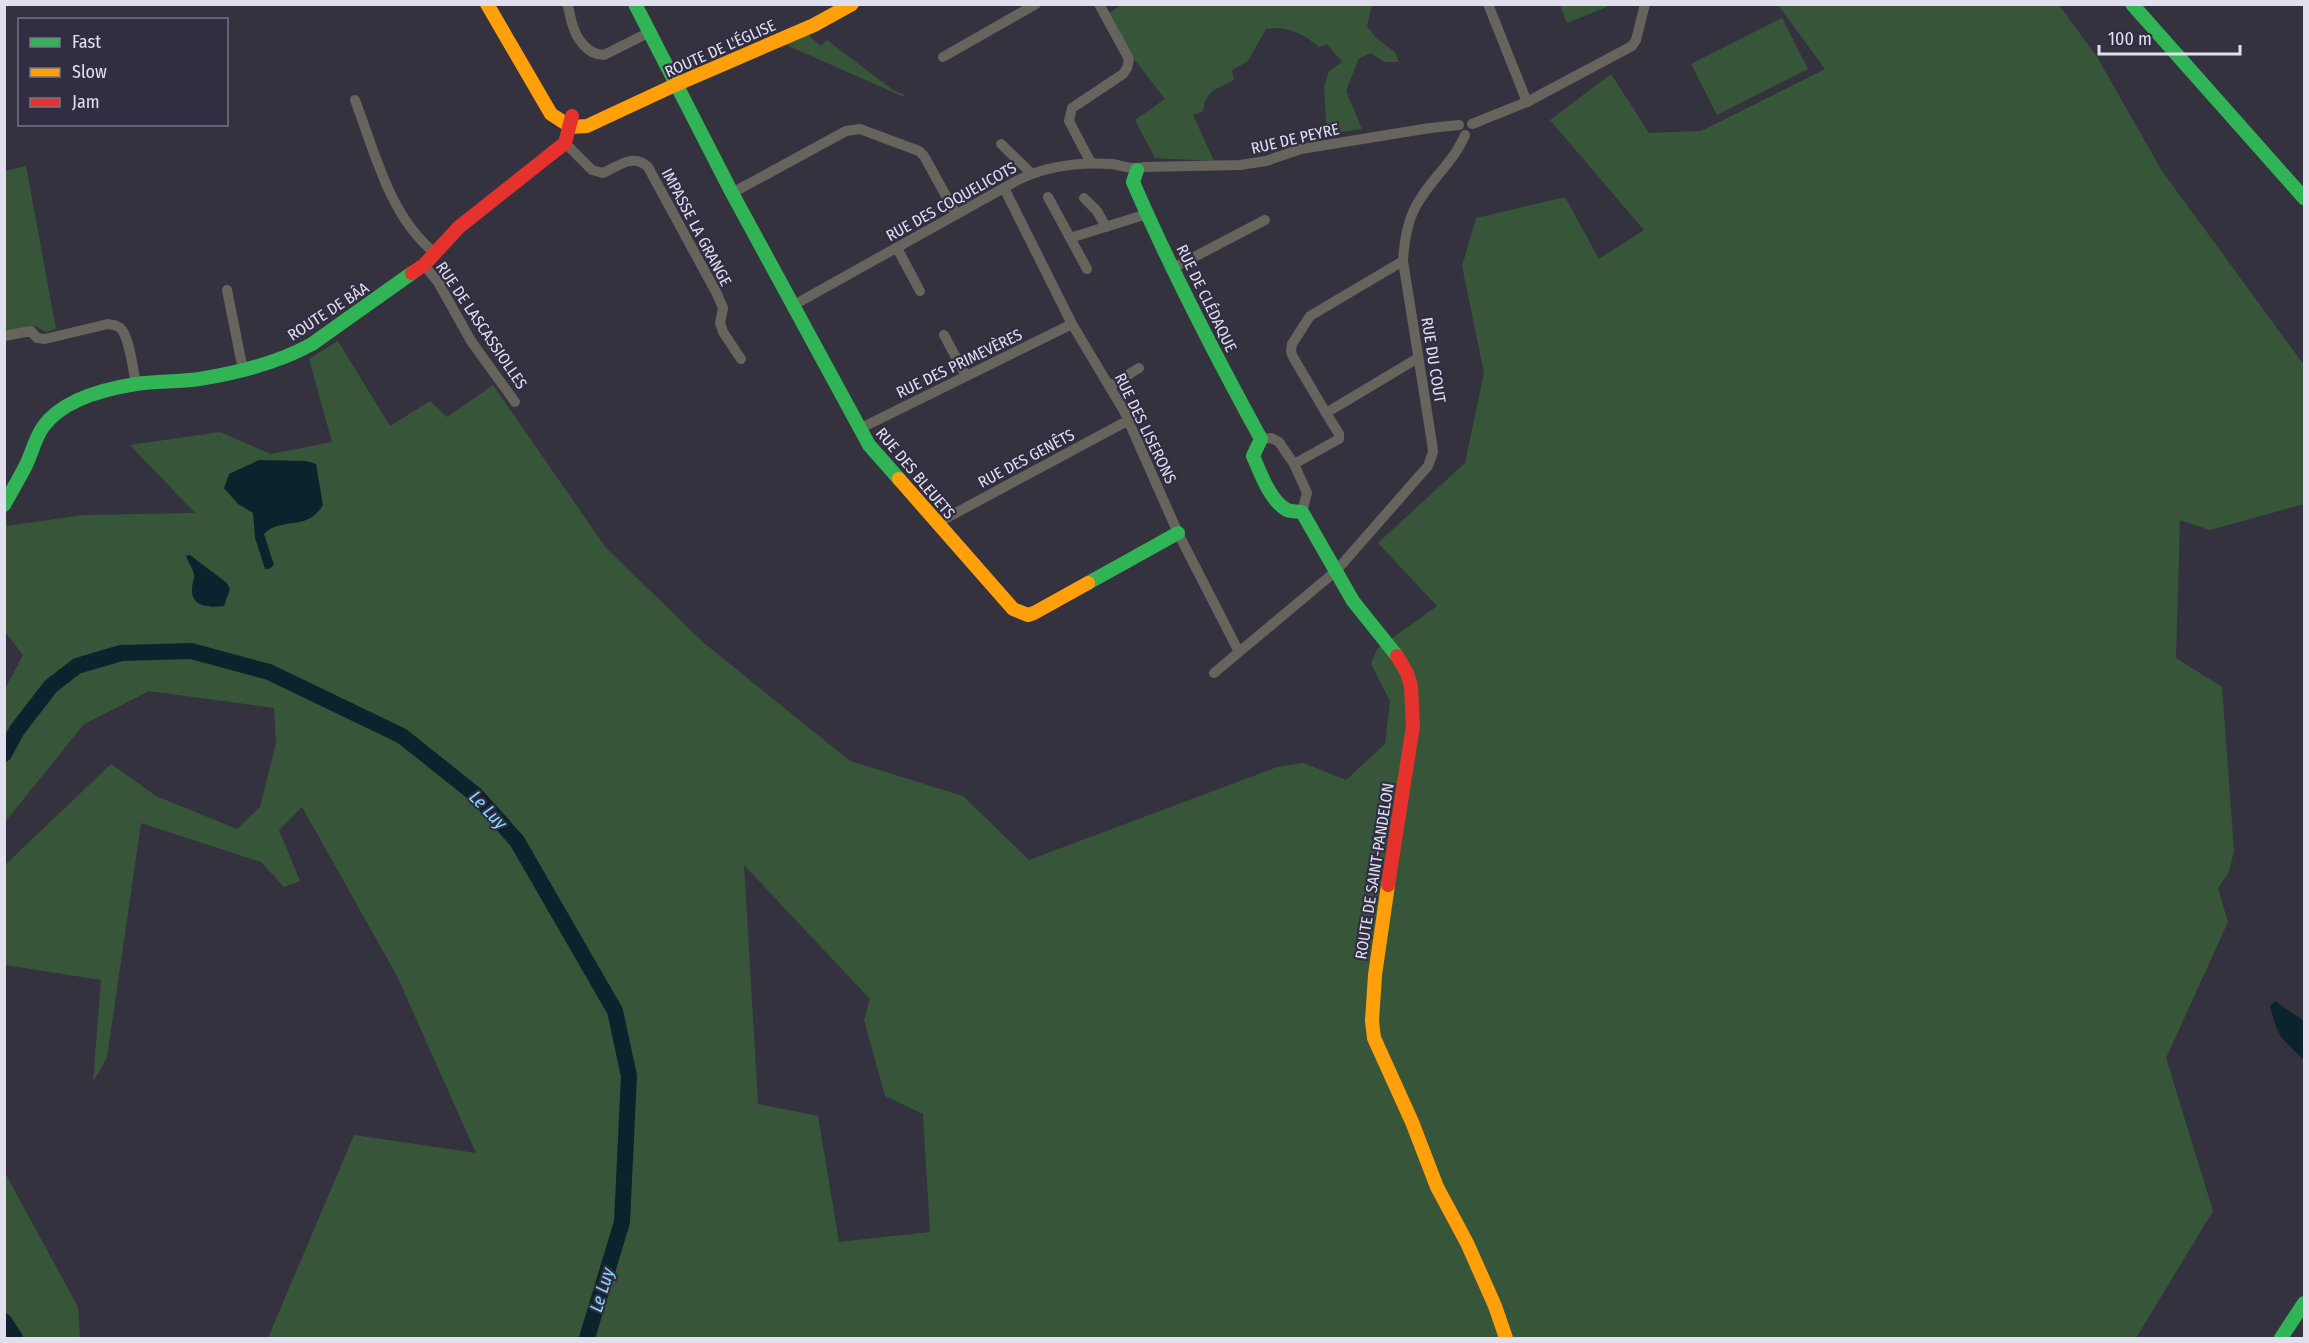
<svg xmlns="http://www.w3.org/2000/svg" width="2309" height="1343" viewBox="0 0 2309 1343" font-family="'Fira Sans Condensed',sans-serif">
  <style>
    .green { fill: #375639; fill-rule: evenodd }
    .water { fill: #0b232c }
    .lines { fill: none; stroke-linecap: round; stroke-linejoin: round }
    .river { stroke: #0b232c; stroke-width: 16 }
    .street { stroke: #66645d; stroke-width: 10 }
    .fast { stroke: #30b455; stroke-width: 14 }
    .slow { stroke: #ff9f0a; stroke-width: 14 }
    .jam { stroke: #e5322d; stroke-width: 14 }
    .labels { text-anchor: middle; stroke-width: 4.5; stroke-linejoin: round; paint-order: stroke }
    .street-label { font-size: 16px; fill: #e1dfed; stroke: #312d43 }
    .water-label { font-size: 18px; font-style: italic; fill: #85dcfe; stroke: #312d43 }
  </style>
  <rect width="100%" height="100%" fill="#34323e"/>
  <!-- green -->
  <path class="green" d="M1123,4L1372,5L1367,26L1376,38L1395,52L1399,62H1384L1371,53L1359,58L1346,91L1362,129L1327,134L1324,87L1329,71L1342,62L1327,44L1319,47C1302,33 1288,26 1266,29L1248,61L1232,70L1234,80C1216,90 1207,88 1203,111L1193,115L1214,161L1155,158L1135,120L1165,99L1134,59L1106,15Z
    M1560,5V4L1612,5L1567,23Z
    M1778,5H2059L2097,57L2162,171L2304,365V504L2210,530L2180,520L2176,658L2222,687L2234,851L2229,872L2218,888L2228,922L2166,1058L2213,1211L2136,1338H268L354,1135L476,1153L397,976L302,807L279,830L300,881L284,887L261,862L141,823L107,1058L93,1082L101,980L5,965V865L111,764L156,796L237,829L260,807L276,743L274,708L149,691L84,724L5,822V689L23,655L5,632L4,482L7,526L84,515L195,513L130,445L220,432L271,454L332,442L309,359L338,341L390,426L430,401L447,417L493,385L606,548L704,643L850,761L963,796L1029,860L1277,767L1303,763L1346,780L1385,744L1390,701L1371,664L1377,649L1437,606L1378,543L1465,463L1484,373L1462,266L1476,218L1565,197L1599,259L1644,230L1550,120L1611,74L1649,133L1701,131L1825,69ZM744,865L870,999L864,1020L885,1096L923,1114L930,1232L839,1242L818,1116L758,1104Z
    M1782,18L1808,69L1717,115L1691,64Z
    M808,35L821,46L827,40L893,90L905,95L904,97L784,44Z
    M26,166L56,329L46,332L35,326L5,331V171Z
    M4,1171L78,1307L80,1338H5Z"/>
  <!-- water -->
  <path class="water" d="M259,460L306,461L316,464L323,505C307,532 282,516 264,534L274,565L269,569H265L255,538L253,513L238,504L224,488L229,474Z
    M190,555L227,583L230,589L224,606C211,608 190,607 192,588C192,583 195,579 194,574C192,567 188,562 186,556Z
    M2275,1001L2304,1021V1060C2281,1038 2278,1038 2270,1006Z"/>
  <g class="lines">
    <!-- river -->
    <path class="river" d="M4,754L17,730L51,686L77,666L121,653L191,651L269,672L402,736L476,795L517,841L615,1011L629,1076L622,1222L587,1338
      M4,1321L15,1338"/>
    <!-- street -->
    <path class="street" d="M567,4C570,11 570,17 572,23C576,39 588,55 604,55L650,32
      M1488,4L1527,102
      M943,57L1036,4
      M355,100C375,152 389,216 435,253
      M1472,124L1527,102L1632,46L1636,40L1645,4
      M565,143L592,170L603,173C618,166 634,153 648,167L717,294L723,308L720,323L723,332L741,359
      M1001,144L1031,173
      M1091,163L1069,121L1072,108L1123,74L1127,68L1129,59L1099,4
      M1004,188L1072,324L1124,411L1178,533L1239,652
      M732,193L846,131L860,129L919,151L924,156L956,214
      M1048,197L1087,269
      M1084,198L1097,211L1106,227
      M1070,238L1147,214
      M897,248L920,291
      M424,265L438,282L471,341L515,402
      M1173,268L1265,220
      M227,290L243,370
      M792,306L1018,180C1048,165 1079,162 1112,164C1125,166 1131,170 1144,167L1240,165L1266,161L1301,149L1430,128L1459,125
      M944,335L966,376
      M4,336L31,331L37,338L45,339L108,324C114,325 118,325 122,330C130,341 133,370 136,384
      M1110,386L1139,368
      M1326,413L1293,357L1291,352L1292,344L1310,316L1403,261
      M859,429L1072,324
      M1261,439L1271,438L1279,442L1294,464L1307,493L1302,512
      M1294,464L1339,439V434L1326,413L1418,358
      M937,523L1129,420
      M1214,673L1336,571L1428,466L1433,452L1432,443L1403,261C1404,245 1406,227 1413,212C1426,183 1453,164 1465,135"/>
    <!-- fast -->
    <path class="fast" d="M635,4L732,193L869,445L899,479
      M2132,4L2304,198
      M1137,170L1133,182C1171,270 1215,355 1261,439L1253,456C1260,472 1270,501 1287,510C1292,512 1297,511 1302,512L1353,601L1397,656
      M4,505C11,492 19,479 26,465C32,453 35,438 43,427C62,400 104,389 136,384C156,381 178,382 199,379C237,373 278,363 312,344L412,273
      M1088,583L1178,533
      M2281,1338L2304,1303"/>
    <!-- slow -->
    <path class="slow" d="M487,4L551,114L571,127L587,126L675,85L814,25L852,4
      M899,479L1013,609L1028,615L1034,613L1088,583
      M1388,885L1375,975L1372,1021L1374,1038L1412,1122L1437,1187L1467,1243L1495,1306L1506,1338"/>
    <!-- jam -->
    <path class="jam" d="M412,273L424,265L459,227L565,143L572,116
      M1388,885L1413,726L1411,686L1407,673L1397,656"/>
  </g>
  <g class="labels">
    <!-- street labels -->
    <g class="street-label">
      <text transform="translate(720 48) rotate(-24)" y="6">ROUTE DE L'ÉGLISE</text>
      <text transform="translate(1295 138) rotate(-13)" y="6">RUE DE PEYRE</text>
      <text transform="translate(951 201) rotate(-29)" y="6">RUE DES COQUELICOTS</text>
      <text transform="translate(697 227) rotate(62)" y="6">IMPASSE LA GRANGE</text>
      <text transform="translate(1207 298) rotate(64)" y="6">RUE DE CLÉDAQUE</text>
      <text transform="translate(328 311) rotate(-33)" y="6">ROUTE DE BÂA</text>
      <text transform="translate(482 325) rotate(56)" y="6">RUE DE LASCASSIOLLES</text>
      <text transform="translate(1434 360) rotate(81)" y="6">RUE DU COUT</text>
      <text transform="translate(959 363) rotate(-26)" y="6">RUE DES PRIMEVÈRES</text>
      <text transform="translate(1146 428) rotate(64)" y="6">RUE DES LISERONS</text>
      <text transform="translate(1026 458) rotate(-28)" y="6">RUE DES GENÊTS</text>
      <text transform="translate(916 473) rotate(50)" y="6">RUE DES BLEUETS</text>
      <text transform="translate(1374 871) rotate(-81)" y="6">ROUTE DE SAINT-PANDELON</text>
    </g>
    <!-- water labels -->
    <g class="water-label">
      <text transform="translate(488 810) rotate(46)" y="6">Le Luy</text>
      <text transform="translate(602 1290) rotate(-73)" y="6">Le Luy</text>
    </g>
  </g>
  <!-- border -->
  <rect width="2309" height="1343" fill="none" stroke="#e1dfed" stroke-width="12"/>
  <!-- legend -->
  <rect x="18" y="18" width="210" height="108" fill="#312d43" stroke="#777487" stroke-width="1.5"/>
  <rect x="30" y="38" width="30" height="9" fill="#30b455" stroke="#777487" stroke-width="1.5"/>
  <text x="72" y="48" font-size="18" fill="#e1dfed">Fast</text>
  <rect x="30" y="68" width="30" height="9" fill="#ff9f0a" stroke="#777487" stroke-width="1.5"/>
  <text x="72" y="78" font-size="18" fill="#e1dfed">Slow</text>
  <rect x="30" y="98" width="30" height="9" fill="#e5322d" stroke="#777487" stroke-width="1.5"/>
  <text x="72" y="108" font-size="18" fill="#e1dfed">Jam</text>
  <!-- scale -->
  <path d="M2099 45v9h141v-9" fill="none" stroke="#e1dfed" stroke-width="3"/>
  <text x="2108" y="45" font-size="18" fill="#e1dfed" stroke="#312d43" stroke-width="4.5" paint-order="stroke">100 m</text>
</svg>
